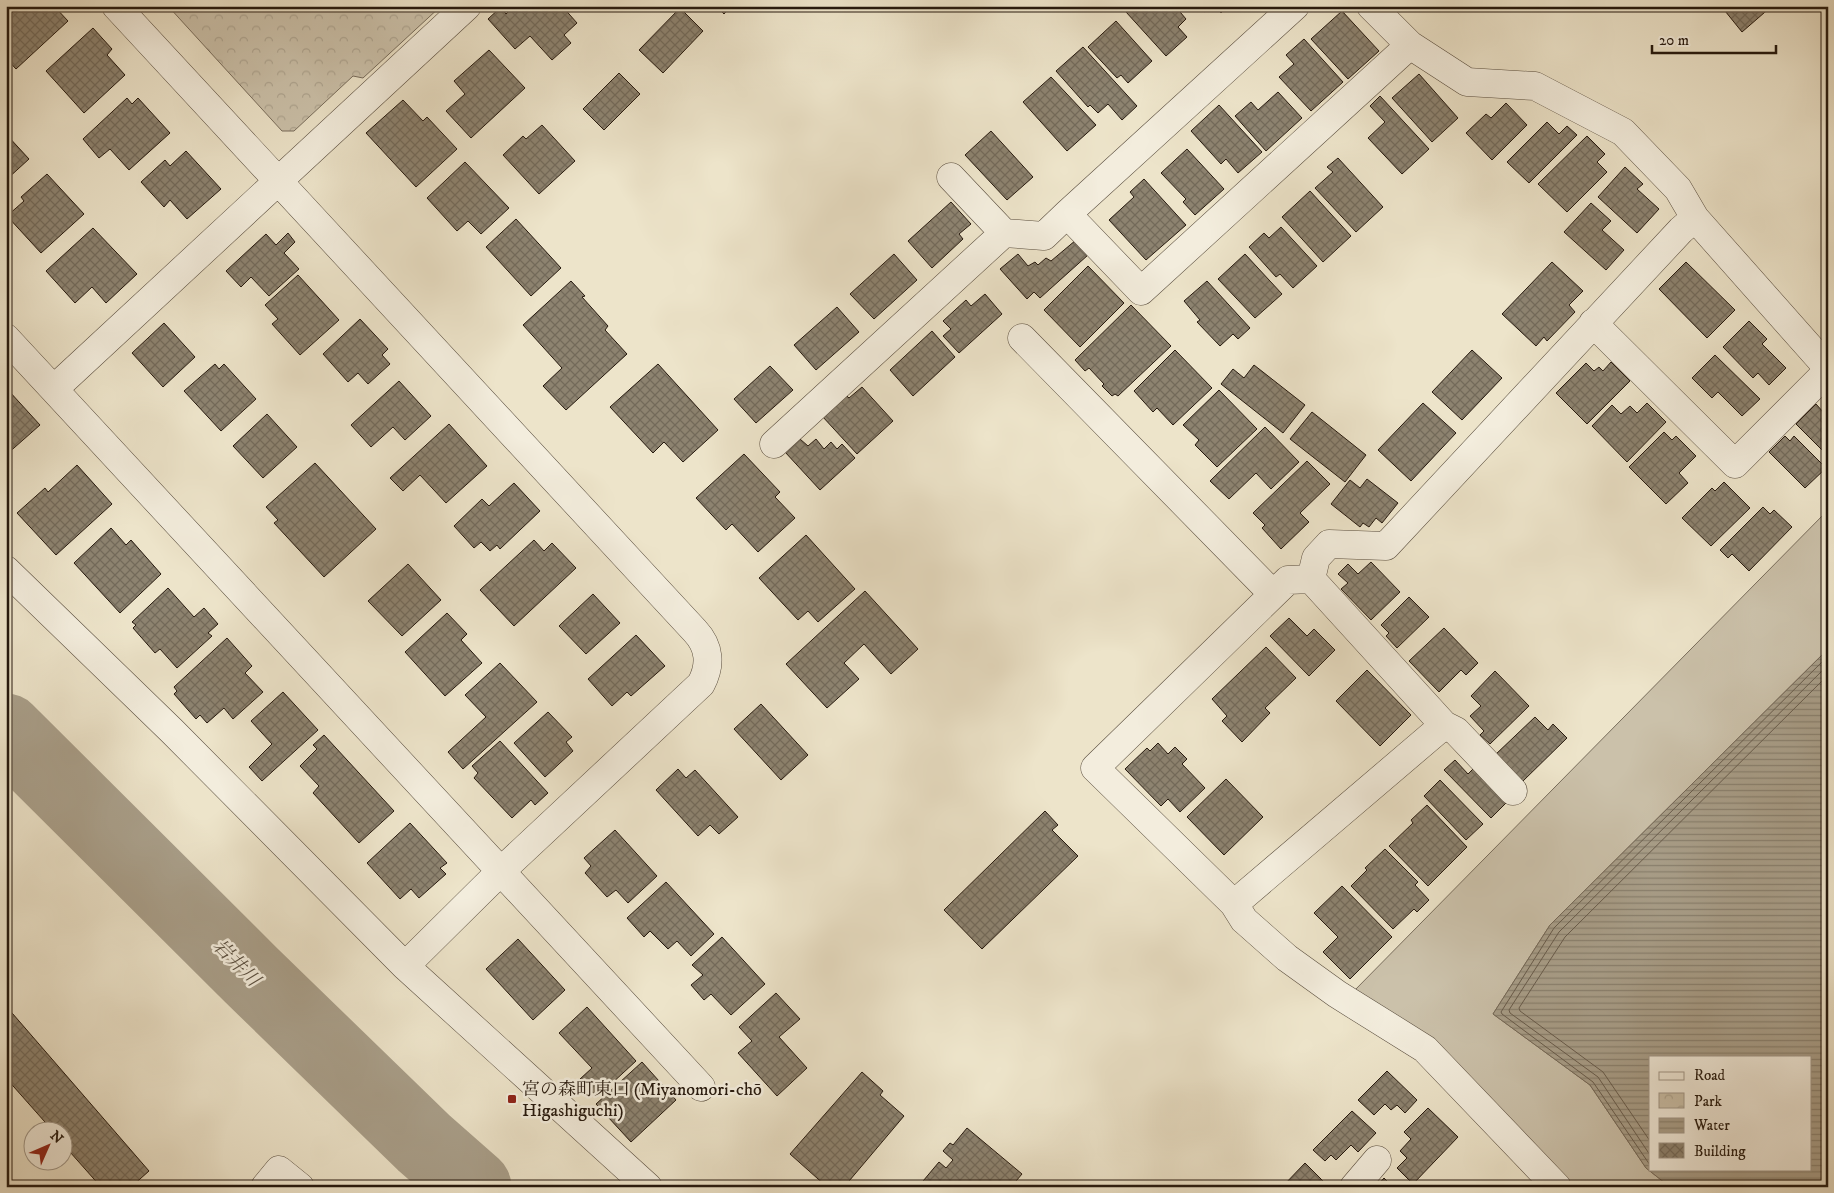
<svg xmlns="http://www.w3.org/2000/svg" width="1834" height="1193" viewBox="0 0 1834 1193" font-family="'IM FELL DW Pica','Noto Serif JP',serif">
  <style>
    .grass { fill: #cbc1aa; stroke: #786d5c }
    .park { fill: url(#park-crowns); stroke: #786d5c }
    .water { fill: url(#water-rules); stroke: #756958; fill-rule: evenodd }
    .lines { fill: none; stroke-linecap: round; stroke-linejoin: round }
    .shore { stroke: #685c4c; stroke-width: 1 }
    .river { stroke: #a99f8a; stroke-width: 75 }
    .building { fill: url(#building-cross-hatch); stroke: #26190e }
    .minor-casing { stroke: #584c3d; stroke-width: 29 }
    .minor { stroke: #f3eddd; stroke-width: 28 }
    .poi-dot { fill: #8f2418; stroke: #f3eddd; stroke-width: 2 }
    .labels { text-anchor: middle; stroke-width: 5; stroke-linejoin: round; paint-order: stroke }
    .poi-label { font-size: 18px; fill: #26190e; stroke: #f3eddd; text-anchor: start }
    .water-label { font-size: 19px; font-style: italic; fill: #5a4f40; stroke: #f3eddd }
  </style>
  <defs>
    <pattern id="park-crowns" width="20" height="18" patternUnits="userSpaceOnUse" patternTransform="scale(1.25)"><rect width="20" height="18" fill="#cbc1aa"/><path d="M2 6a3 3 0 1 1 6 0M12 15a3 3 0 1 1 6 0" fill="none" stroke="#aea591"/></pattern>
    <pattern id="water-rules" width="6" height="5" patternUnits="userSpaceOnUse" patternTransform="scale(1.25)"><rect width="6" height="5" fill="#a99f8a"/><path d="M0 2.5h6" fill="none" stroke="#89816f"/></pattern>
    <pattern id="building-cross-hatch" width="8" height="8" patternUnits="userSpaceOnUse" patternTransform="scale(1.25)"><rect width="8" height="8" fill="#8d8370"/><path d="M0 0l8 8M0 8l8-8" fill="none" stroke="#736a5a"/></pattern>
  </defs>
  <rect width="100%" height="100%" fill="#ede4ca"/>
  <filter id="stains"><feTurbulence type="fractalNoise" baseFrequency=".004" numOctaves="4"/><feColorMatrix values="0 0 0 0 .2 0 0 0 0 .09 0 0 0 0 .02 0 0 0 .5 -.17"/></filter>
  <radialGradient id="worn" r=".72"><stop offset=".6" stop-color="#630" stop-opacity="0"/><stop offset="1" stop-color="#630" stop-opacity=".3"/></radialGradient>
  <!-- grass -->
  <path class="grass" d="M1828,510V649L1550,925L1493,1014L1590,1085L1646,1168L1670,1187H1570L1352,993Z"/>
  <!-- park -->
  <path class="park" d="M168,6H441L363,78L353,76L294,131H282Z"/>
  <!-- water -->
  <path class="water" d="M1828,649V1187H1670L1646,1168L1590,1085L1493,1014L1550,925ZM1650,1057H1810V1169H1650Z"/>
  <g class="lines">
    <!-- shore -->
    <path class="shore" d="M1650,1141L1603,1072L1520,1011L1519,1008L1565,937L1828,675
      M1650,1155L1598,1077L1510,1013L1509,1010L1559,932L1828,665
      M1650,1165L1593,1082L1502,1014L1501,1012L1554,928L1828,656"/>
    <!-- river -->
    <path class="river" d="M6,731L251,975L424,1143L474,1187"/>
  </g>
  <!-- building -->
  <path class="building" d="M11,6H54L68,21L16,69L6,58V10Z
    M514,6H562L577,23L564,35L571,43L552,60L530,36L515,49L488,19L501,7L506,14Z
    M716,6H731L724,14Z
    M1132,6H1175L1186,19L1178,27L1187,37L1166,56L1126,12Z
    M1199,6H1211L1204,12Z
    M1215,6H1228L1221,13Z
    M1721,6H1772L1742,32Z
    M680,8L703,31L663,73L639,50Z
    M1342,11L1379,51L1348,79L1311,39Z
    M1116,21L1152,61L1128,83L1121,75L1117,78L1088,47Z
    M93,28L112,49L107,55L125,75L84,113L46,71Z
    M1304,39L1343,82L1311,111L1279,77L1294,64L1286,55Z
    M1083,47L1137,106L1122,120L1108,104L1098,113L1090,105L1088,107L1056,71Z
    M489,50L525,88L471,138L446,111L465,94L454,81Z
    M619,73L640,94L604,130L583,109Z
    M1419,74L1458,118L1432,142L1392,98Z
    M1051,77L1096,125L1067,151L1023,102Z
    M1278,92L1302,118L1266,151L1235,116L1251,102L1258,110Z
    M1380,96L1429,149L1402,174L1368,138L1385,122L1370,106Z
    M127,98L132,104L138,98L170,133L129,170L110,149L99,158L83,139Z
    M403,100L423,121L427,117L457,149L416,187L366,133Z
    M1506,103L1527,125L1492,160L1466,133L1486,114L1491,118Z
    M1219,105L1262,152L1238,173L1226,159L1221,164L1191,131Z
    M1547,122L1559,134L1567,126L1577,135L1529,183L1507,162Z
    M542,125L575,161L539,194L503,155L523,136L526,139Z
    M991,131L1033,177L1007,200L965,155Z
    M6,134L29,159L6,180Z
    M1587,136L1605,154L1597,162L1607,172L1567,212L1538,184Z
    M1187,149L1224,189L1195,215L1183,202L1186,199L1161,173Z
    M186,151L221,189L187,219L170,200L164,207L141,182L165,160L170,166Z
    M1338,158L1383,207L1356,232L1315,188L1333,172L1327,167Z
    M465,162L509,208L481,234L468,221L457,231L427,198Z
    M1625,167L1643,184L1637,189L1659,209L1637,233L1598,197Z
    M47,174L84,214L41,253L7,216L24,201L21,197Z
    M1144,179L1186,225L1146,260L1109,220L1134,197L1130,192Z
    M1310,191L1351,236L1323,262L1282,217Z
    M951,202L971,224L959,234L963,239L932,268L908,241Z
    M1591,203L1611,221L1602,230L1624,250L1606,270L1564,232Z
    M516,219L561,268L531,296L486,247Z
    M1281,227L1317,266L1293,288L1280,274L1276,277L1249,247L1264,233L1269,238Z
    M93,228L137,274L106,303L92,287L75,303L46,271Z
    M288,233L295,242L284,253L299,269L269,296L251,277L241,287L226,271L266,234L276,245Z
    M1076,240L1088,255L1040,298L1034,292L1027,299L1000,269L1018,254L1028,266L1035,262L1038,265L1046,258L1051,261Z
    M894,254L917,280L874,319L850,294Z
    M1245,254L1282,294L1255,318L1218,279Z
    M1552,262L1583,291L1569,305L1575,312L1547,341L1544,337L1536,346L1502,314Z
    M1686,262L1735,310L1707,338L1659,289Z
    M1088,266L1124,303L1080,347L1044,310Z
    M298,275L339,320L300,355L272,324L278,319L265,305Z
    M571,281L585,296L582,297L608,326L605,330L627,354L566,410L543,386L562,368L523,325Z
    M1207,281L1250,328L1238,339L1233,334L1220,346L1197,322L1200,320L1184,301Z
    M985,294L1002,314L959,353L943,336L951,329L943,321L966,300L971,306Z
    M1131,305L1171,346L1118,396L1115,394L1112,396L1102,386L1104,384L1089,368L1085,371L1075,360Z
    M837,307L859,332L816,370L794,345Z
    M360,319L388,349L382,355L390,364L368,384L358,373L348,382L323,354Z
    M1749,321L1767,339L1762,344L1786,368L1769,385L1758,373L1753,378L1723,347Z
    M164,323L195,357L163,387L132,353Z
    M932,331L955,357L913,396L890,370Z
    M1175,350L1212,388L1173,425L1157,408L1153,412L1134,391Z
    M1472,350L1502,378L1462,420L1432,392Z
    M1715,355L1760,399L1742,416L1718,392L1712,398L1692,378Z
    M1611,362L1630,381L1587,424L1556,393L1586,363L1594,371L1599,367L1603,371Z
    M215,364L219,369L224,364L256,399L221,431L184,391Z
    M658,364L718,430L683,462L664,442L653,453L610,407Z
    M1254,365L1305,405L1283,433L1221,384L1233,369L1244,378Z
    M770,366L793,390L756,423L734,399Z
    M399,381L431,416L405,440L393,427L371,447L351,425Z
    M862,387L893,421L857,454L822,416L845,394L849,398Z
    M1219,390L1257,429L1217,467L1195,445L1199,440L1183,425Z
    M9,391L40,425L6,455V393Z
    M1423,403L1456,433L1411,481L1378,450Z
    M1647,403L1666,422L1627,462L1592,426L1612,405L1621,414L1630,406L1637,413Z
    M1816,404L1824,413L1828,409V456L1796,424Z
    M1312,412L1366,455L1345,482L1290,439Z
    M267,414L297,447L263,478L233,446Z
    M449,424L487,466L446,503L420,475L403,491L390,478Z
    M1265,427L1299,462L1271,489L1256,473L1229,499L1210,481Z
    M1664,432L1672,440L1676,436L1696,456L1679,473L1688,483L1666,504L1629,467Z
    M1785,436L1790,441L1794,436L1826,468L1805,488L1769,452Z
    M800,439L808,446L816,439L824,449L831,442L837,449L842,444L855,458L820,490L785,452Z
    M744,454L780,492L775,497L795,518L758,552L732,524L726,530L696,498Z
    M1307,461L1330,484L1300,513L1309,522L1281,549L1262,528L1265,525L1253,513Z
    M315,463L376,529L324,577L274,523L278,520L266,507Z
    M77,465L112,504L56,555L17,513L45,488L48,492Z
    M1367,479L1398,503L1382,523L1376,518L1369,527L1363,523L1360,527L1331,504L1350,480L1360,488Z
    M1724,482L1750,508L1711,546L1682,518L1712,488L1715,491Z
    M514,483L540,511L500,549L497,545L490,551L481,542L474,548L454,526L482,499L489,506Z
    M1763,507L1770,514L1774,510L1792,527L1749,571L1732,554L1728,558L1720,550Z
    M111,528L126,545L131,540L161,574L120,613L74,563Z
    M806,535L855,589L818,622L808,611L798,620L759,578Z
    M534,540L544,551L552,543L576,568L514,626L480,590Z
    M1371,562L1400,592L1371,620L1341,589L1348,583L1338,574L1348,564L1358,574Z
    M408,564L441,600L402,636L368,601Z
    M168,588L194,617L204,608L218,624L208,633L212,636L177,668L160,649L155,653L133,628L136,625L132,622Z
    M865,591L918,649L891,674L864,644L844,663L859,679L827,708L786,664Z
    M593,594L620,623L586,654L559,626Z
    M1409,597L1429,617L1397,648L1386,636L1389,633L1381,625Z
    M447,613L467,634L461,640L482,663L445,696L405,652Z
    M1289,618L1307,636L1314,629L1335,650L1309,676L1270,636Z
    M1444,628L1478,663L1466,675L1461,670L1439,692L1409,661Z
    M636,635L665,666L631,696L627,692L612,706L588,679Z
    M227,638L252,666L245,673L263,692L233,719L224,708L207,723L200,715L196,719L174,694L177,691L174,687Z
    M1266,647L1296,678L1265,708L1270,713L1242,742L1222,721L1227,716L1212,699Z
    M500,663L537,702L463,769L448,752L486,717L465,695Z
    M1367,670L1411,715L1380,746L1336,701Z
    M1495,671L1529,706L1490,744L1480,735L1484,731L1470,716L1481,706L1471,696Z
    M283,692L318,730L262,781L249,767L272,744L251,721Z
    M761,704L808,755L781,780L734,729Z
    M548,712L572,737L566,742L573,751L545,777L514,743Z
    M1535,717L1548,730L1553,724L1567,738L1522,782L1495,755Z
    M324,735L394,811L359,843L313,793L319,786L300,766L317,749L313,745Z
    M500,741L548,793L535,805L531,800L512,818L474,778L478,773L472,766Z
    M1158,743L1168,754L1175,747L1187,759L1182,764L1205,788L1180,812L1168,799L1161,806L1125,769L1147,748L1150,751Z
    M1455,760L1468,774L1474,768L1507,802L1491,818L1444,770Z
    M678,769L686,778L695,770L738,817L719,834L710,825L698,836L656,790Z
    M1226,779L1263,817L1224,855L1187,817Z
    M1440,780L1483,824L1466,840L1424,796Z
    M1427,805L1467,847L1428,886L1389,846L1413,823L1411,820Z
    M1045,811L1058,825L1052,830L1078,856L982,949L944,910Z
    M410,823L447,863L440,868L446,874L419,898L411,889L400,899L367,863Z
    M615,830L657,876L628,903L616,890L607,897L585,873L591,866L584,858Z
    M1385,849L1418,882L1415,885L1429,900L1417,912L1414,909L1393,929L1351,886L1367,870L1365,868Z
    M666,882L714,934L691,956L677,941L668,949L650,931L644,937L627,918Z
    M1342,886L1392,937L1350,979L1323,952L1338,937L1314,913Z
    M722,937L765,984L731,1015L711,994L704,1000L691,985L703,975L692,965Z
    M518,939L565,990L533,1020L486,969Z
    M776,993L800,1019L779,1037L807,1068L777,1096L738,1053L752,1041L739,1027Z
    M6,1006L149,1171L131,1187H101L62,1143V1130H52L6,1078Z
    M587,1007L636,1061L597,1097L580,1079L592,1068L559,1033Z
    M642,1062L676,1100L631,1142L596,1104Z
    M1387,1071L1417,1100L1405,1113L1397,1105L1391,1110L1385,1104L1374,1115L1358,1100Z
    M862,1072L883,1091L880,1095L904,1116L844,1187H827L790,1154Z
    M1428,1108L1458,1137L1413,1184L1397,1168L1407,1158L1400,1151L1411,1139L1404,1132Z
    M1352,1111L1376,1133L1358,1152L1351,1145L1336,1160L1331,1155L1325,1161L1313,1150Z
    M967,1128L1022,1174L1011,1187H918L939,1162L946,1168L953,1160L943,1151L950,1143L953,1145Z
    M1305,1163L1327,1185L1325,1187H1282Z
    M1384,1178L1393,1187H1376Z"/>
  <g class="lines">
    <defs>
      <path id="minor" d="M116,6L695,631C710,647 711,665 701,684L500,872L405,966
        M1295,6L1067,214L1141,291L1410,45
        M1371,6L1410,45L1467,82L1535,86L1623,132L1678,189L1695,218L1828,368
        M951,177L1004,233
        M1593,323L1735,464L1828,371
        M6,338L701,1087
        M1022,338L1273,594
        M54,389L467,6
        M774,444L1004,233L1044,236L1067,214
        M6,570L172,731L405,966L648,1187
        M1311,579L1288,580L1095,768L1234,904L1244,920L1287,958L1337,994L1425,1049L1557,1187
        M1311,579L1316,558L1329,544L1386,546L1681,230L1695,218
        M1444,725L1456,731L1513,791
        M1234,904L1444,725L1311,579
        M265,1187L279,1170L300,1187
        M1354,1187L1377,1160"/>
    </defs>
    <!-- minor casing -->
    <use href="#minor" class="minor-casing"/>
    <!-- minor -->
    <use href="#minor" class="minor"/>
  </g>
  <!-- markers -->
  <rect class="poi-dot" x="507" y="1094" width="10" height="10" rx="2.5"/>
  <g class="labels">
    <!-- poi labels -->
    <g class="poi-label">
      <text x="522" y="1095">宮の森町東口 (Miyanomori-chō<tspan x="522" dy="21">Higashiguchi)</tspan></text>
    </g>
    <!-- water labels -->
    <g class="water-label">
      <text transform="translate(237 962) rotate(45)" y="7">岩井川</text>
    </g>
  </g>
  <!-- margin -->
  <rect width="1834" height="1193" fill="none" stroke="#ede4ca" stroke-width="25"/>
  <rect x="8" y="8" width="1819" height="1178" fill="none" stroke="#26190e" stroke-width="2.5"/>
  <rect x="12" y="12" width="1809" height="1168" fill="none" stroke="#26190e"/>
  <!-- legend -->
  <rect x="1649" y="1056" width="162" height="115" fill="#f3eddd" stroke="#a1988a"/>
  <rect x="1659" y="1072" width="25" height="8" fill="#f3eddd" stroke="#a1988a"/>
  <text x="1694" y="1080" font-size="15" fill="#26190e">Road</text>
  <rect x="1659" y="1093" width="25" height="15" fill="url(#park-crowns)" stroke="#a1988a"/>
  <text x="1694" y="1106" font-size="15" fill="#26190e">Park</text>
  <rect x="1659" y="1118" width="25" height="15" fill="url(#water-rules)" stroke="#a1988a"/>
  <text x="1694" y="1130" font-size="15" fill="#26190e">Water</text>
  <rect x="1659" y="1143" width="25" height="15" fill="url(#building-cross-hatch)" stroke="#a1988a"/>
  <text x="1694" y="1156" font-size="15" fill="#26190e">Building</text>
  <!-- north arrow -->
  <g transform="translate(48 1146) rotate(45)"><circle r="24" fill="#f3eddd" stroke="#a1988a"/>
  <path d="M0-4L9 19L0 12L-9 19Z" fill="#8f2418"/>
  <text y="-8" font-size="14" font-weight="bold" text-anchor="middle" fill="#26190e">N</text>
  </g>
  <!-- scale -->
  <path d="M1652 45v8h124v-8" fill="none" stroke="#26190e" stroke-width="2.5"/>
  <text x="1659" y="45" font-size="15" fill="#26190e" stroke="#f3eddd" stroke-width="4" paint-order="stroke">20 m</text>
  <rect width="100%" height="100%" filter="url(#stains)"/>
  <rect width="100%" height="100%" fill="url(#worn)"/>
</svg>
